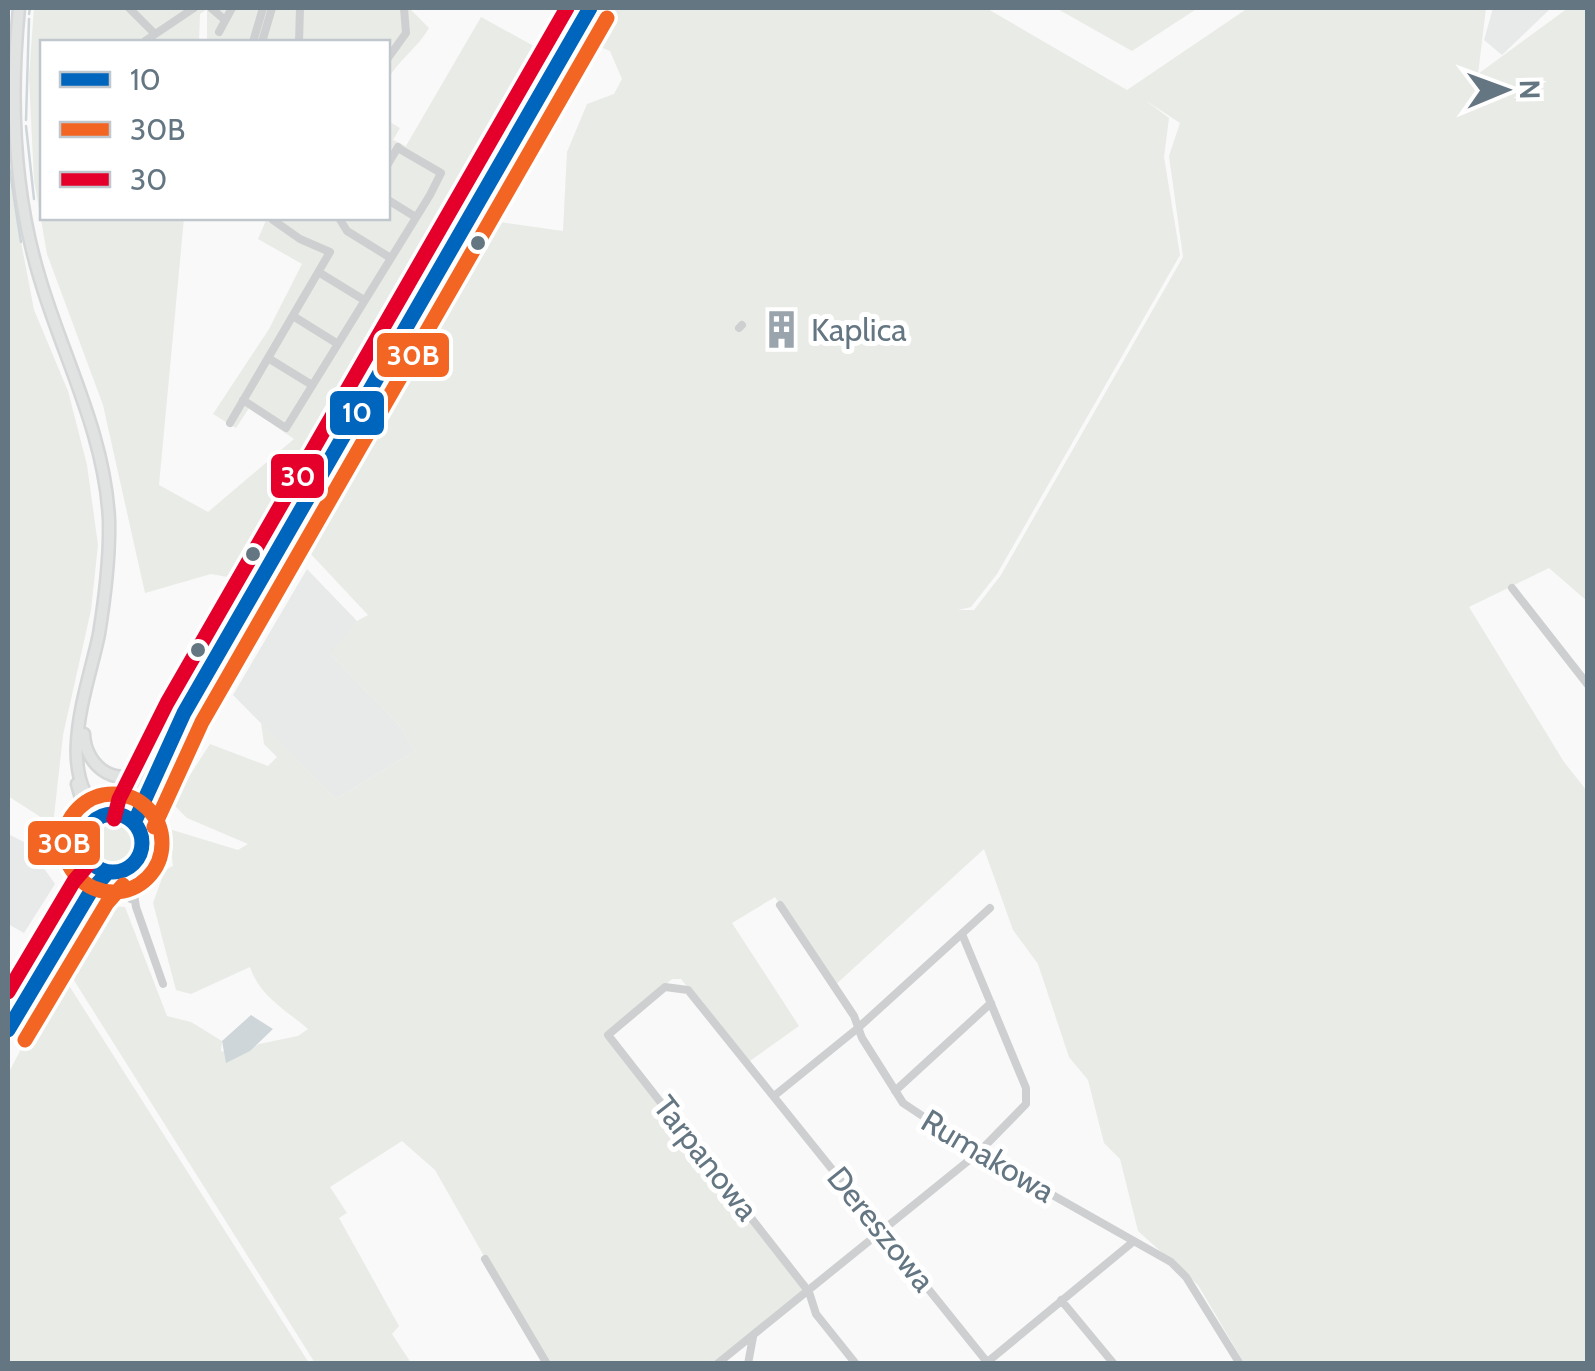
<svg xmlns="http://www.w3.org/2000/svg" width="1595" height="1371" viewBox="0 0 1595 1371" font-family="Cabin,sans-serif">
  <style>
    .built { fill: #e8e9e9 }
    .green { fill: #e8ebe6; fill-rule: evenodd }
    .water { fill: #ced6d9 }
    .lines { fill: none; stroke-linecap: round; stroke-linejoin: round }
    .stream { stroke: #ced6d9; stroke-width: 2.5 }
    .secondary-casing { stroke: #d5d6d7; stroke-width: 15 }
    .street { stroke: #cecfd0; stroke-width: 8 }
    .secondary { stroke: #e1e2e2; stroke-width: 10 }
    .bus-1-casing { stroke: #fff; stroke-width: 22 }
    .bus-2-casing { stroke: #fff; stroke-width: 22 }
    .bus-3-casing { stroke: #fff; stroke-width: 22 }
    .bus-1 { stroke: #0065bd; stroke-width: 15 }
    .bus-2 { stroke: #f26522; stroke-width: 15 }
    .bus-3 { stroke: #e4002b; stroke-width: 15 }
    .bus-dot { fill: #657683; stroke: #fff; stroke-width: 4 }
    .labels { text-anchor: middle; stroke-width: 10; stroke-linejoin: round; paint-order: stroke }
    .poi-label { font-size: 32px; fill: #657683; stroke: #fff; text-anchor: start }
    .street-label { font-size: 32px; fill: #657683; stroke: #fff }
    .line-badge { stroke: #fff; stroke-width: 4 }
    .badge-label { font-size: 28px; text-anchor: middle; font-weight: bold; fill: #fff }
  </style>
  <rect width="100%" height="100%" fill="#f9f9f9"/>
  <!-- built -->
  <path class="built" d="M1493,8H1551L1502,55L1484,40Z
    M307,569L357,621L331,655L399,725L415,751L336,799L233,695Z
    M10,835L26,843L55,884L24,933L8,924Z"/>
  <!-- green -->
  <path class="green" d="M34,8H409L429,28C417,49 400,58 388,79V42H207V9L200,14L199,42H42V218H184L159,485L208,512L294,439L249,408L236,428L213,414L269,329L302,264L258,239L267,218H388V121L400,128L393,140L406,146L481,17L541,50V63L244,580L211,574L145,593L103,405L47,254L34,180L29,77Z
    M607,8H986L1127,90L1248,8H1486L1478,74L1568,8H1587V601L1549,568L1469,607L1564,762L1587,791V1363H1244L1198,1285L1138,1231L1120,1159L1104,1143L1088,1080L1069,1057L1038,964L1013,930L984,849L833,987L775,897L732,923L799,1026L747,1063L681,979H672L609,1035L805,1292C769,1311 750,1349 714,1362C695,1370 575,1363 545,1363L435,1170L402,1141L330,1187L347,1213L339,1218L399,1326L392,1334L411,1363H315L65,966L90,905L125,907L167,1016L191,1022L222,1041L221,1051L240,1055L259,1044L298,1036L308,1029C286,1010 260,997 250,967L191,994L176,990L153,903L165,870L173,866L169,829L238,850L248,844L187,818L172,803L210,744L268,766L277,757L264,744L261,723L336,799L415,751L399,725L330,654L357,621L368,615L308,551L499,222L563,231L567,152L587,104L614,94L622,79L610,51L588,42ZM1145,100L1180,123L1169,156L1183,257L1001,575L974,610H958L971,607L997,574L1180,255L1164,157L1169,118Z
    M1056,8H1198L1132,51Z
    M8,173L34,310L68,391L87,465L98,545L91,610L63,735L53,825L8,796Z
    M283,562L287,570L284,582L221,684L225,699L188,756L147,805L206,697L250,631Z
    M90 843a23 23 0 1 1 46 0a23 23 0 1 1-46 0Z
    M61,973L309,1363H8V1074Z"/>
  <!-- water -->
  <path class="water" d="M251,1015L273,1029L250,1051L226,1063L222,1041Z"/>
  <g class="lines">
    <!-- stream -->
    <path class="stream" d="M29,14L30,8
      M8,23L9,8
      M26,120L29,19
      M26,126L34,199
      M8,160L21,242"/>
    <defs>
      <path id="secondary" d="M19,8C10,99 13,191 40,279C64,360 105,434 109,520C110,558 105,597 99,634C89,685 52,775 103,815
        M84,734C85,763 112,788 141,771C151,766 156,754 162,745
        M77,784L89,827
        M84 843a29 29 0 1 1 58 0a29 29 0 1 1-58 0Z
        M120,815L144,784
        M134,823L137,808L184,713L590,8
        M56,938L91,862
        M8,1030L91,891L108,872"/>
    </defs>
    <!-- secondary casing -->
    <use href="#secondary" class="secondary-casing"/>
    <!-- street -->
    <path class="street" d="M129,8L155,34
      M211,8L225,20
      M219,32L232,8
      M145,41L194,8
      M253,42L263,8
      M262,42L272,8
      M299,42L300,8
      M388,58L406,33L404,8
      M388,164L398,147
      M388,200L414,216
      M339,218L347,231L389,257
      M320,273L364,300
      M293,316L338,344
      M739,328L742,325
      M268,358L312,385
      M243,400L286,428L430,195L441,173L398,148
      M230,423L330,252L300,239L273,220
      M1512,588L1588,685
      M130,867L136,907L163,984
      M114,872L131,899
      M780,905L854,1016L862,1038L903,1103L978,1153L1171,1262L1186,1277L1240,1364
      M895,1091L991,1003
      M774,1096L858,1028L990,908
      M485,1259L547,1364
      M1061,1300L1114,1364
      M717,1364L978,1153L1026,1104V1088L962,934
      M748,1364L753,1337
      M856,1364L816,1314L809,1292L608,1035L665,987L688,990L987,1362
      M985,1364L1134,1241"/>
    <!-- secondary -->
    <use href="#secondary" class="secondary"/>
    <defs>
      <path id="bus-1" d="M84 843a29 29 0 1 1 58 0a29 29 0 1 1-58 0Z
        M134,823L184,713L590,8
        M8,1030L91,891L108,872"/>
      <path id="bus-2" d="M64 843a49 49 0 1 1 98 0a49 49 0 1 1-98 0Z
        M154,827L202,722L607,18
        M25,1040L107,903L123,885"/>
      <path id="bus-3" d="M114,819L119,799L167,703L567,8
        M8,992L74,881L93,859"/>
    </defs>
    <!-- bus-1 casing -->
    <use href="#bus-1" class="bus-1-casing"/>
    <!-- bus-2 casing -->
    <use href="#bus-2" class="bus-2-casing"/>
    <!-- bus-3 casing -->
    <use href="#bus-3" class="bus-3-casing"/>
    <!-- bus-1 -->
    <use href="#bus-1" class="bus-1"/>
    <!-- bus-2 -->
    <use href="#bus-2" class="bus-2"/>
    <!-- bus-3 -->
    <use href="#bus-3" class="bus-3"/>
  </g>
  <!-- icons -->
  <defs>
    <symbol id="building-bare" viewBox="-9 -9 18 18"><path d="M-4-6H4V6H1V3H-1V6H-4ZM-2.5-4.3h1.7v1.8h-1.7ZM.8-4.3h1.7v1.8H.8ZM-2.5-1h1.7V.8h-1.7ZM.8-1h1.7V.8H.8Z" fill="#99a4ac" stroke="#fff" stroke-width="2.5" paint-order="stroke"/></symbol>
  </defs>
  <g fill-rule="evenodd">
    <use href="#building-bare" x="754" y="302" width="55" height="55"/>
  </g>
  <!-- markers -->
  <g class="bus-dot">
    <circle cx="478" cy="243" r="9"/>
    <circle cx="253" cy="554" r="9"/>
    <circle cx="198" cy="650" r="9"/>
  </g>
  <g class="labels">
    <!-- poi labels -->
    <g class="poi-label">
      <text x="811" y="341">Kaplica</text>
    </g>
    <!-- street labels -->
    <g class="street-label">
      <text transform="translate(988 1156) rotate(31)" y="11">Rumakowa</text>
      <text transform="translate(706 1158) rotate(52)" y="11">Tarpanowa</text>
      <text transform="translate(881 1229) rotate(51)" y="11">Dereszowa</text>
    </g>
  </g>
  <g class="line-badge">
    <rect x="375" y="331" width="76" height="48" rx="10" fill="#f26522"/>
    <rect x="328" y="389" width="58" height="48" rx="10" fill="#0065bd"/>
    <rect x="269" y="452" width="57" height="48" rx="10" fill="#e4002b"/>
    <rect x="26" y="819" width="76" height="48" rx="10" fill="#f26522"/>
  </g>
  <g class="badge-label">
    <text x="413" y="365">30B</text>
    <text x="357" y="422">10</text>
    <text x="298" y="486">30</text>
    <text x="64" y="853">30B</text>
  </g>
  <!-- border -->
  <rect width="1595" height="1371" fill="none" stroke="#657683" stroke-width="20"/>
  <!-- legend -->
  <rect x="40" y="40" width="350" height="180" fill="#ffffff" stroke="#c1c8cd" stroke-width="2.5"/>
  <rect x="60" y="72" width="50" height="15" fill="#0065bd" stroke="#c1c8cd" stroke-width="2.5"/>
  <text x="130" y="90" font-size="30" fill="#657683">10</text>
  <rect x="60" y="122" width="50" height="15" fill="#f26522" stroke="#c1c8cd" stroke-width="2.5"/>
  <text x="130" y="140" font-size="30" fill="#657683">30B</text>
  <rect x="60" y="172" width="50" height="15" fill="#e4002b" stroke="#c1c8cd" stroke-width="2.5"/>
  <text x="130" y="190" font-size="30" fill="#657683">30</text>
  <!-- north arrow -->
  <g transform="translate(1505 90) rotate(89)" stroke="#ffffff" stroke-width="8" paint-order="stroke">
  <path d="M0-8L18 38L0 25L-18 38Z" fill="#657683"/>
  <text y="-15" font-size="28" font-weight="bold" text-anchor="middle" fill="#657683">N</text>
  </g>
</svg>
